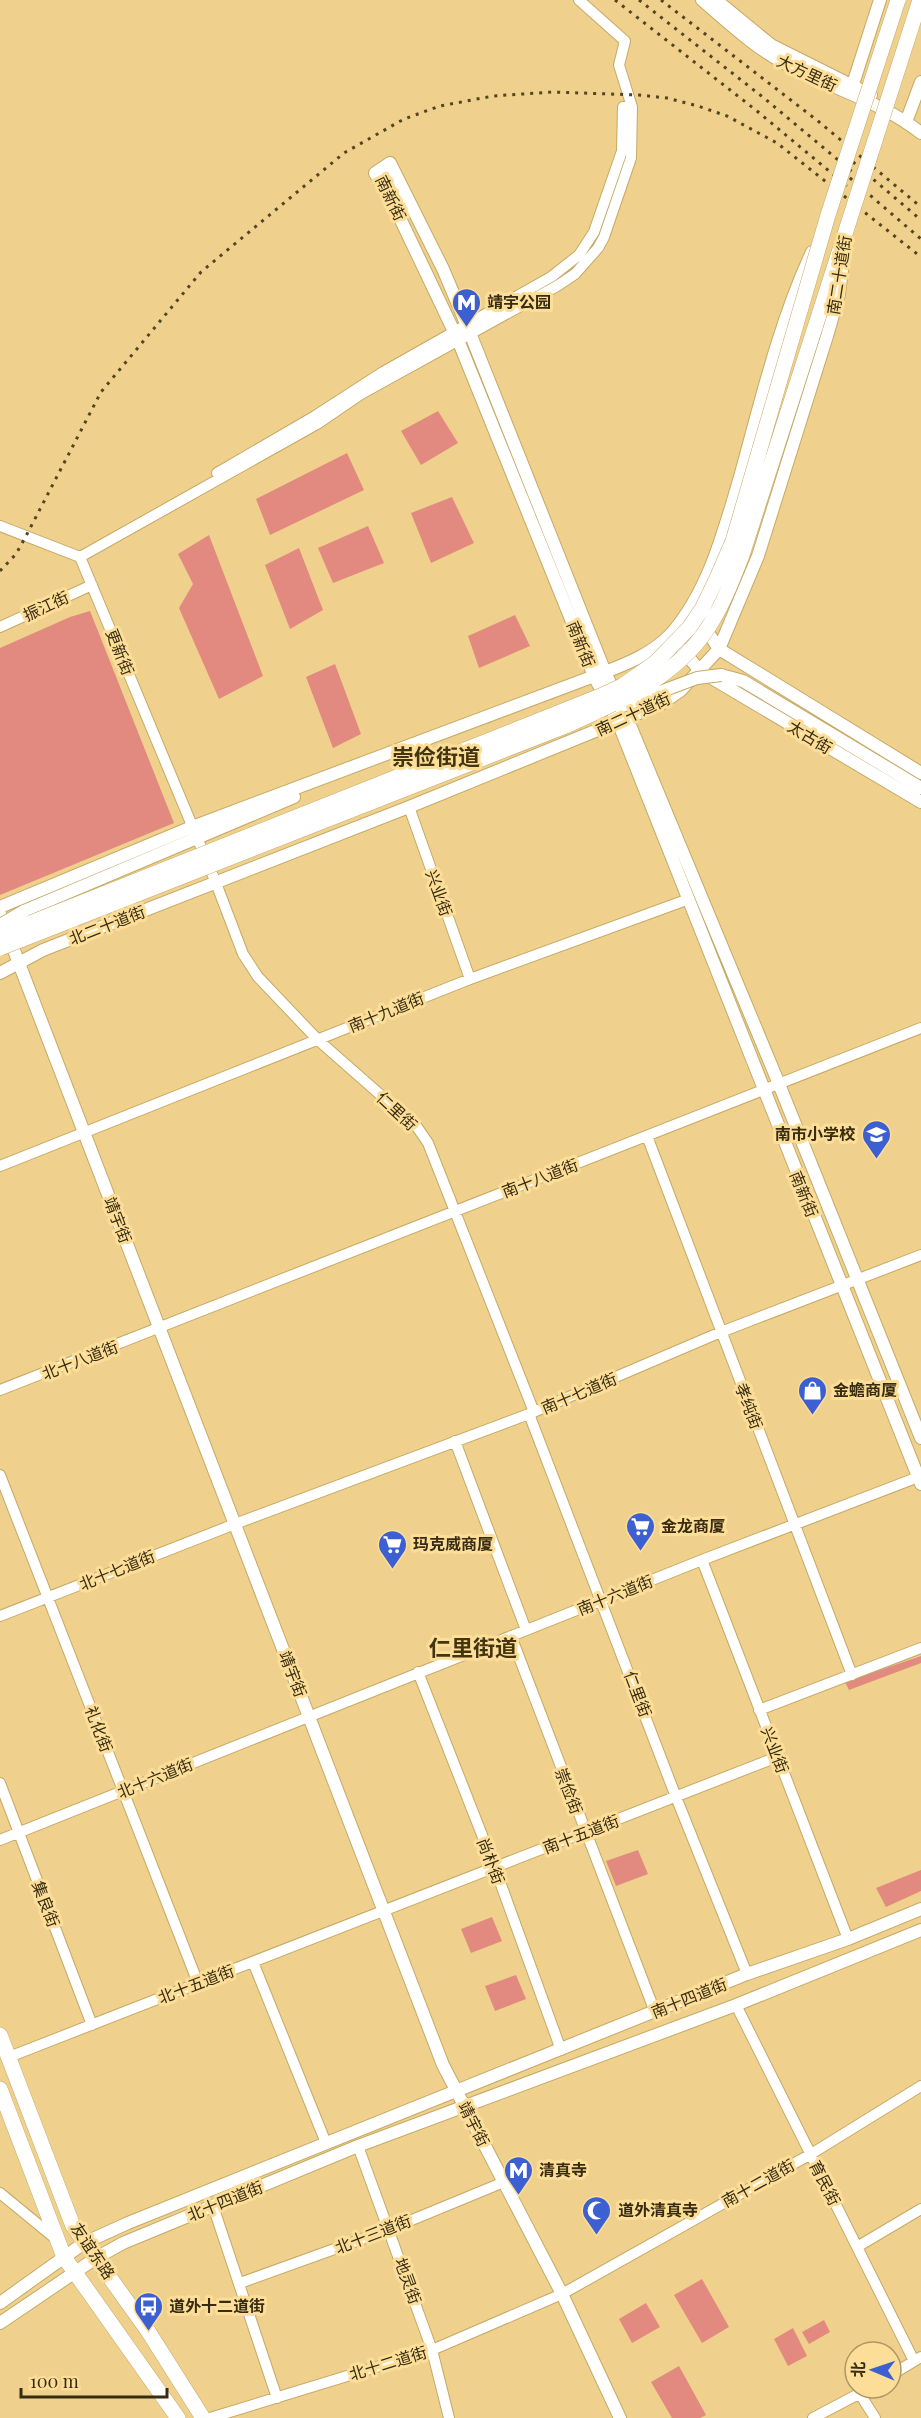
<svg xmlns="http://www.w3.org/2000/svg" width="921" height="2418" viewBox="0 0 921 2418" font-family="'Playfair Display','Noto Sans SC',serif">
  <style>
    .green { fill: #e28a80 }
    .lines { fill: none; stroke-linecap: round; stroke-linejoin: round }
    .minor-casing { stroke: #c6a965; stroke-width: 12 }
    .major-casing { stroke: #c6a965; stroke-width: 14 }
    .highway-casing { stroke: #c6a965; stroke-width: 16 }
    .minor { stroke: #fff; stroke-width: 10 }
    .major { stroke: #fff; stroke-width: 12 }
    .highway { stroke: #fff; stroke-width: 15 }
    .rail { stroke: #534422; stroke-width: 3; stroke-dasharray: 3 6; stroke-linecap: butt }
    .major-bridge-casing { stroke: #c6a965; stroke-width: 14; stroke-linecap: butt }
    .highway-bridge-casing { stroke: #c6a965; stroke-width: 16; stroke-linecap: butt }
    .major-bridge { stroke: #fff; stroke-width: 12 }
    .highway-bridge { stroke: #fff; stroke-width: 15 }
    .labels { text-anchor: middle; stroke-width: 6; stroke-linejoin: round; paint-order: stroke }
    .street-label { font-size: 16px; fill: #382c10; stroke: #fcde99 }
    .poi-label { font-size: 16px; font-weight: bold; fill: #382c10; stroke: #fcde99; text-anchor: start }
    .district-label { font-size: 22px; font-weight: bold; fill: #443511; stroke: #fcde99 }
  </style>
  <rect width="100%" height="100%" fill="#efd18d"/>
  <!-- green -->
  <path class="green" d="M438,411L458,443L421,465L401,431Z
    M347,453L364,490L270,535L256,499Z
    M452,497L474,543L431,563L411,513Z
    M368,526L384,563L333,583L318,548Z
    M209,535L263,676L219,699L179,608L193,584L178,554Z
    M299,548L323,610L290,629L265,565Z
    M90,611L174,823L0,895V648L70,617Z
    M515,615L530,646L479,668L468,636Z
    M335,664L361,734L333,748L306,677Z
    M921,1656V1663L849,1690L845,1682Z
    M638,1850L648,1874L616,1886L606,1861Z
    M921,1870V1891L886,1907L876,1888Z
    M492,1917L502,1941L471,1953L461,1929Z
    M516,1975L526,1999L495,2011L485,1986Z
    M702,2279L729,2327L702,2343L674,2295Z
    M646,2303L660,2327L632,2343L619,2319Z
    M824,2320L830,2332L809,2344L802,2332Z
    M793,2328L807,2356L788,2366L774,2339Z
    M679,2366L706,2415L700,2418H672L651,2382Z"/>
  <g class="lines">
    <defs>
      <path id="minor" d="M217,473L315,416L383,372L551,277L579,255L594,232L622,151L623,107H632
        M0,526L80,557L216,883L243,954L258,977L318,1040L417,1127L428,1143L534,1412
        M80,557L317,424L361,394L557,286L575,274L598,248L604,237L631,158L632,107L619,65L625,41L579,0
        M0,627L92,585
        M409,807L470,979
        M647,1136L852,1675
        M0,1166L470,979L689,899
        M0,1390L921,1028
        M529,1414L676,1797L747,1974
        M455,1441L526,1630
        M0,1475L198,1983
        M702,1560L848,1939
        M0,1616L235,1524L529,1414L721,1332L921,1255
        M511,1636L655,2012
        M418,1672L495,1868L561,2050
        M759,1710L921,1648
        M0,1783L92,2025
        M0,1840L702,1560L921,1476
        M253,1962L326,2143
        M736,2005L914,2361
        M9,2057L777,1757
        M358,2146L432,2350L449,2418
        M0,2193L56,2239
        M213,2206L277,2398
        M857,2247L921,2209
        M240,2283L390,2229L504,2182
        M891,2375L921,2357
        M860,2394L875,2418
        M210,2418L432,2350L562,2294L811,2154L921,2086
        M813,2418L870,2388"/>
      <path id="major" d="M702,0C729,23 754,47 786,64C831,88 880,101 921,133
        M716,0L771,45L871,95
        M853,84L880,0
        M906,122L921,82
        M703,625L719,649L921,773
        M681,648L700,671L921,802
        M721,675L743,681L921,788
        M0,907L192,827L605,672C629,663 653,653 671,634C709,591 724,530 740,477C761,401 779,323 812,252
        M24,911L294,797
        M0,914L443,2065L562,2294L620,2418
        M0,973L43,950L409,807L627,718L661,704L681,690L719,649L758,556L827,336L839,294L844,253
        M921,1438L779,1084L627,718L605,672L470,333L443,269L390,163L375,173L398,214L458,340L594,676L618,722L921,1484
        M0,2303L84,2243L128,2223L747,1974L848,1939L921,1909
        M0,2323L96,2258L123,2243L358,2146L736,2005L921,1930"/>
      <path id="highway" d="M0,2035L73,2226L148,2331L203,2418
        M0,2089L64,2257L178,2418"/>
    </defs>
    <!-- minor casing -->
    <use href="#minor" class="minor-casing"/>
    <!-- major casing -->
    <use href="#major" class="major-casing"/>
    <!-- highway casing -->
    <use href="#highway" class="highway-casing"/>
    <!-- minor -->
    <use href="#minor" class="minor"/>
    <!-- major -->
    <use href="#major" class="major"/>
    <!-- highway -->
    <use href="#highway" class="highway"/>
    <!-- rail -->
    <path class="rail" d="M615,0L757,111L847,186
      M639,0L764,98L856,175
      M661,0L818,121L921,207
      M853,162L921,220
      M843,172L921,239
      M0,571L16,554L26,536L101,392L201,272L344,153L404,119L440,106L493,96L553,92L639,95L667,98L698,106L727,116L777,143L921,257"/>
    <defs>
      <path id="major-bridge" d="M620,707L697,678L721,675
        M0,925L24,911"/>
      <path id="highway-bridge" d="M0,935L598,697L622,686L655,663L689,628L702,609L717,578L733,541L828,215L898,0
        M0,948L568,725C623,700 683,674 714,618C726,598 734,576 742,555L920,0"/>
    </defs>
    <!-- major-bridge casing -->
    <use href="#major-bridge" class="major-bridge-casing"/>
    <!-- highway-bridge casing -->
    <use href="#highway-bridge" class="highway-bridge-casing"/>
    <!-- major-bridge -->
    <use href="#major-bridge" class="major-bridge"/>
    <!-- highway-bridge -->
    <use href="#highway-bridge" class="highway-bridge"/>
  </g>
  <!-- icons -->
  <defs>
    <symbol id="metro-pin" viewBox="-11 -11 22 30"><path d="M0 17L-7.5 6A9.5 9.5 0 1 1 7.5 6Z" fill="#3c5fd1" stroke="#fcde99"/><path d="M-5.5 5V-5H-3L0 0L3-5H5.5V5H3V-.5L0 4L-3-.5V5Z" fill="#fff"/></symbol>
    <symbol id="school-pin" viewBox="-11 -11 22 30"><path d="M0 17L-7.5 6A9.5 9.5 0 1 1 7.5 6Z" fill="#3c5fd1" stroke="#fcde99"/><path d="M0-5L7-2L0 1L-7-2ZM-4 1L0 2.5L4 1V4Q0 6-4 4Z" fill="#fff"/></symbol>
    <symbol id="shop-pin" viewBox="-11 -11 22 30"><path d="M0 17L-7.5 6A9.5 9.5 0 1 1 7.5 6Z" fill="#3c5fd1" stroke="#fcde99"/><path d="M-5-2.5h2.3a2.7 3.5 0 0 1 5.4 0H5L5.5 6h-11ZM-1.5-2.5h3a1.5 2.3 0 0 0-3 0Z" fill="#fff"/></symbol>
    <symbol id="supermarket-pin" viewBox="-11 -11 22 30"><path d="M0 17L-7.5 6A9.5 9.5 0 1 1 7.5 6Z" fill="#3c5fd1" stroke="#fcde99"/><path d="M-6-5.5h2.5l.6 2H6L4.5 2H-2.5L-4.4-4H-6ZM-1.5 3.2a1.3 1.3 0 1 0 .1 0ZM3 3.2a1.3 1.3 0 1 0 .1 0Z" fill="#fff"/></symbol>
    <symbol id="mosque-pin" viewBox="-11 -11 22 30"><path d="M0 17L-7.5 6A9.5 9.5 0 1 1 7.5 6Z" fill="#3c5fd1" stroke="#fcde99"/><path d="M3.5-4.9A6 6 0 1 0 3.5 4.9A5 5 0 1 1 3.5-4.9Z" fill="#fff"/></symbol>
    <symbol id="bus-pin" viewBox="-11 -11 22 30"><path d="M0 17L-7.5 6A9.5 9.5 0 1 1 7.5 6Z" fill="#3c5fd1" stroke="#fcde99"/><path d="M-5-6H5V4H4V6H2V4H-2V6H-4V4H-5ZM-3.5-4V0h7V-4ZM-3.5 1.2v1.5H-2V1.2ZM2 1.2v1.5H3.5V1.2Z" fill="#fff"/></symbol>
  </defs>
  <g fill-rule="evenodd">
    <use href="#metro-pin" x="450" y="286" width="33" height="45"/>
    <use href="#school-pin" x="860" y="1118" width="33" height="45"/>
    <use href="#shop-pin" x="796" y="1374" width="33" height="45"/>
    <use href="#supermarket-pin" x="624" y="1510" width="33" height="45"/>
    <use href="#supermarket-pin" x="376" y="1528" width="33" height="45"/>
    <use href="#metro-pin" x="502" y="2154" width="33" height="45"/>
    <use href="#mosque-pin" x="580" y="2194" width="33" height="45"/>
    <use href="#bus-pin" x="132" y="2290" width="33" height="45"/>
  </g>
  <g class="labels">
    <!-- street labels -->
    <g class="street-label">
      <text transform="translate(807 73) rotate(25)" y="6">大方里街</text>
      <text transform="translate(391 198) rotate(64)" y="6">南新街</text>
      <text transform="translate(839 275) rotate(-81)" y="6">南二十道街</text>
      <text transform="translate(46 606) rotate(-25)" y="6">振江街</text>
      <text transform="translate(581 644) rotate(68)" y="6">南新街</text>
      <text transform="translate(120 652) rotate(68)" y="6">更新街</text>
      <text transform="translate(633 714) rotate(-25)" y="6">南二十道街</text>
      <text transform="translate(810 737) rotate(31)" y="6">太古街</text>
      <text transform="translate(439 893) rotate(70)" y="6">兴业街</text>
      <text transform="translate(107 925) rotate(-21)" y="6">北二十道街</text>
      <text transform="translate(386 1012) rotate(-22)" y="6">南十九道街</text>
      <text transform="translate(397 1111) rotate(43)" y="6">仁里街</text>
      <text transform="translate(540 1178) rotate(-21)" y="6">南十八道街</text>
      <text transform="translate(804 1194) rotate(68)" y="6">南新街</text>
      <text transform="translate(118 1220) rotate(69)" y="6">靖宇街</text>
      <text transform="translate(80 1360) rotate(-21)" y="6">北十八道街</text>
      <text transform="translate(579 1393) rotate(-23)" y="6">南十七道街</text>
      <text transform="translate(749 1406) rotate(69)" y="6">孝纯街</text>
      <text transform="translate(117 1570) rotate(-22)" y="6">北十七道街</text>
      <text transform="translate(615 1595) rotate(-22)" y="6">南十六道街</text>
      <text transform="translate(293 1674) rotate(69)" y="6">靖宇街</text>
      <text transform="translate(638 1694) rotate(69)" y="6">仁里街</text>
      <text transform="translate(99 1729) rotate(69)" y="6">礼化街</text>
      <text transform="translate(775 1750) rotate(69)" y="6">兴业街</text>
      <text transform="translate(155 1778) rotate(-22)" y="6">北十六道街</text>
      <text transform="translate(569 1791) rotate(69)" y="6">崇俭街</text>
      <text transform="translate(581 1834) rotate(-21)" y="6">南十五道街</text>
      <text transform="translate(491 1861) rotate(69)" y="6">尚朴街</text>
      <text transform="translate(46 1904) rotate(69)" y="6">集良街</text>
      <text transform="translate(196 1984) rotate(-21)" y="6">北十五道街</text>
      <text transform="translate(689 1998) rotate(-22)" y="6">南十四道街</text>
      <text transform="translate(474 2124) rotate(63)" y="6">靖宇街</text>
      <text transform="translate(758 2183) rotate(-29)" y="6">南十二道街</text>
      <text transform="translate(825 2183) rotate(63)" y="6">育民街</text>
      <text transform="translate(225 2201) rotate(-22)" y="6">北十四道街</text>
      <text transform="translate(373 2234) rotate(-21)" y="6">北十三道街</text>
      <text transform="translate(93 2251) rotate(56)" y="6">友谊东路</text>
      <text transform="translate(408 2281) rotate(70)" y="6">地灵街</text>
      <text transform="translate(388 2363) rotate(-17)" y="6">北十二道街</text>
    </g>
    <!-- poi labels -->
    <g class="poi-label">
      <text x="487" y="308">靖宇公园</text>
      <text x="855" y="1140" text-anchor="end">南市小学校</text>
      <text x="833" y="1396">金蟾商厦</text>
      <text x="661" y="1532">金龙商厦</text>
      <text x="413" y="1550">玛克威商厦</text>
      <text x="539" y="2176">清真寺</text>
      <text x="618" y="2216">道外清真寺</text>
      <text x="169" y="2312">道外十二道街</text>
    </g>
    <!-- district labels -->
    <g class="district-label">
      <text x="436" y="765">崇俭街道</text>
      <text x="473" y="1656">仁里街道</text>
    </g>
  </g>
  <!-- north arrow -->
  <g transform="translate(873 2370) rotate(272)"><circle r="28" fill="#fcde99" stroke="#ae9762" stroke-width="1.5"/>
  <path d="M0-4.5L10 22L0 15L-10 22Z" fill="#3c5fd1"/>
  <text y="-9" font-size="16" font-weight="bold" text-anchor="middle" fill="#382c10">北</text>
  </g>
  <!-- scale -->
  <path d="M21 2388v9h146v-9" fill="none" stroke="#382c10" stroke-width="3"/>
  <text x="30" y="2388" font-size="18" fill="#382c10" stroke="#fcde99" stroke-width="4.5" paint-order="stroke">100 m</text>
</svg>
